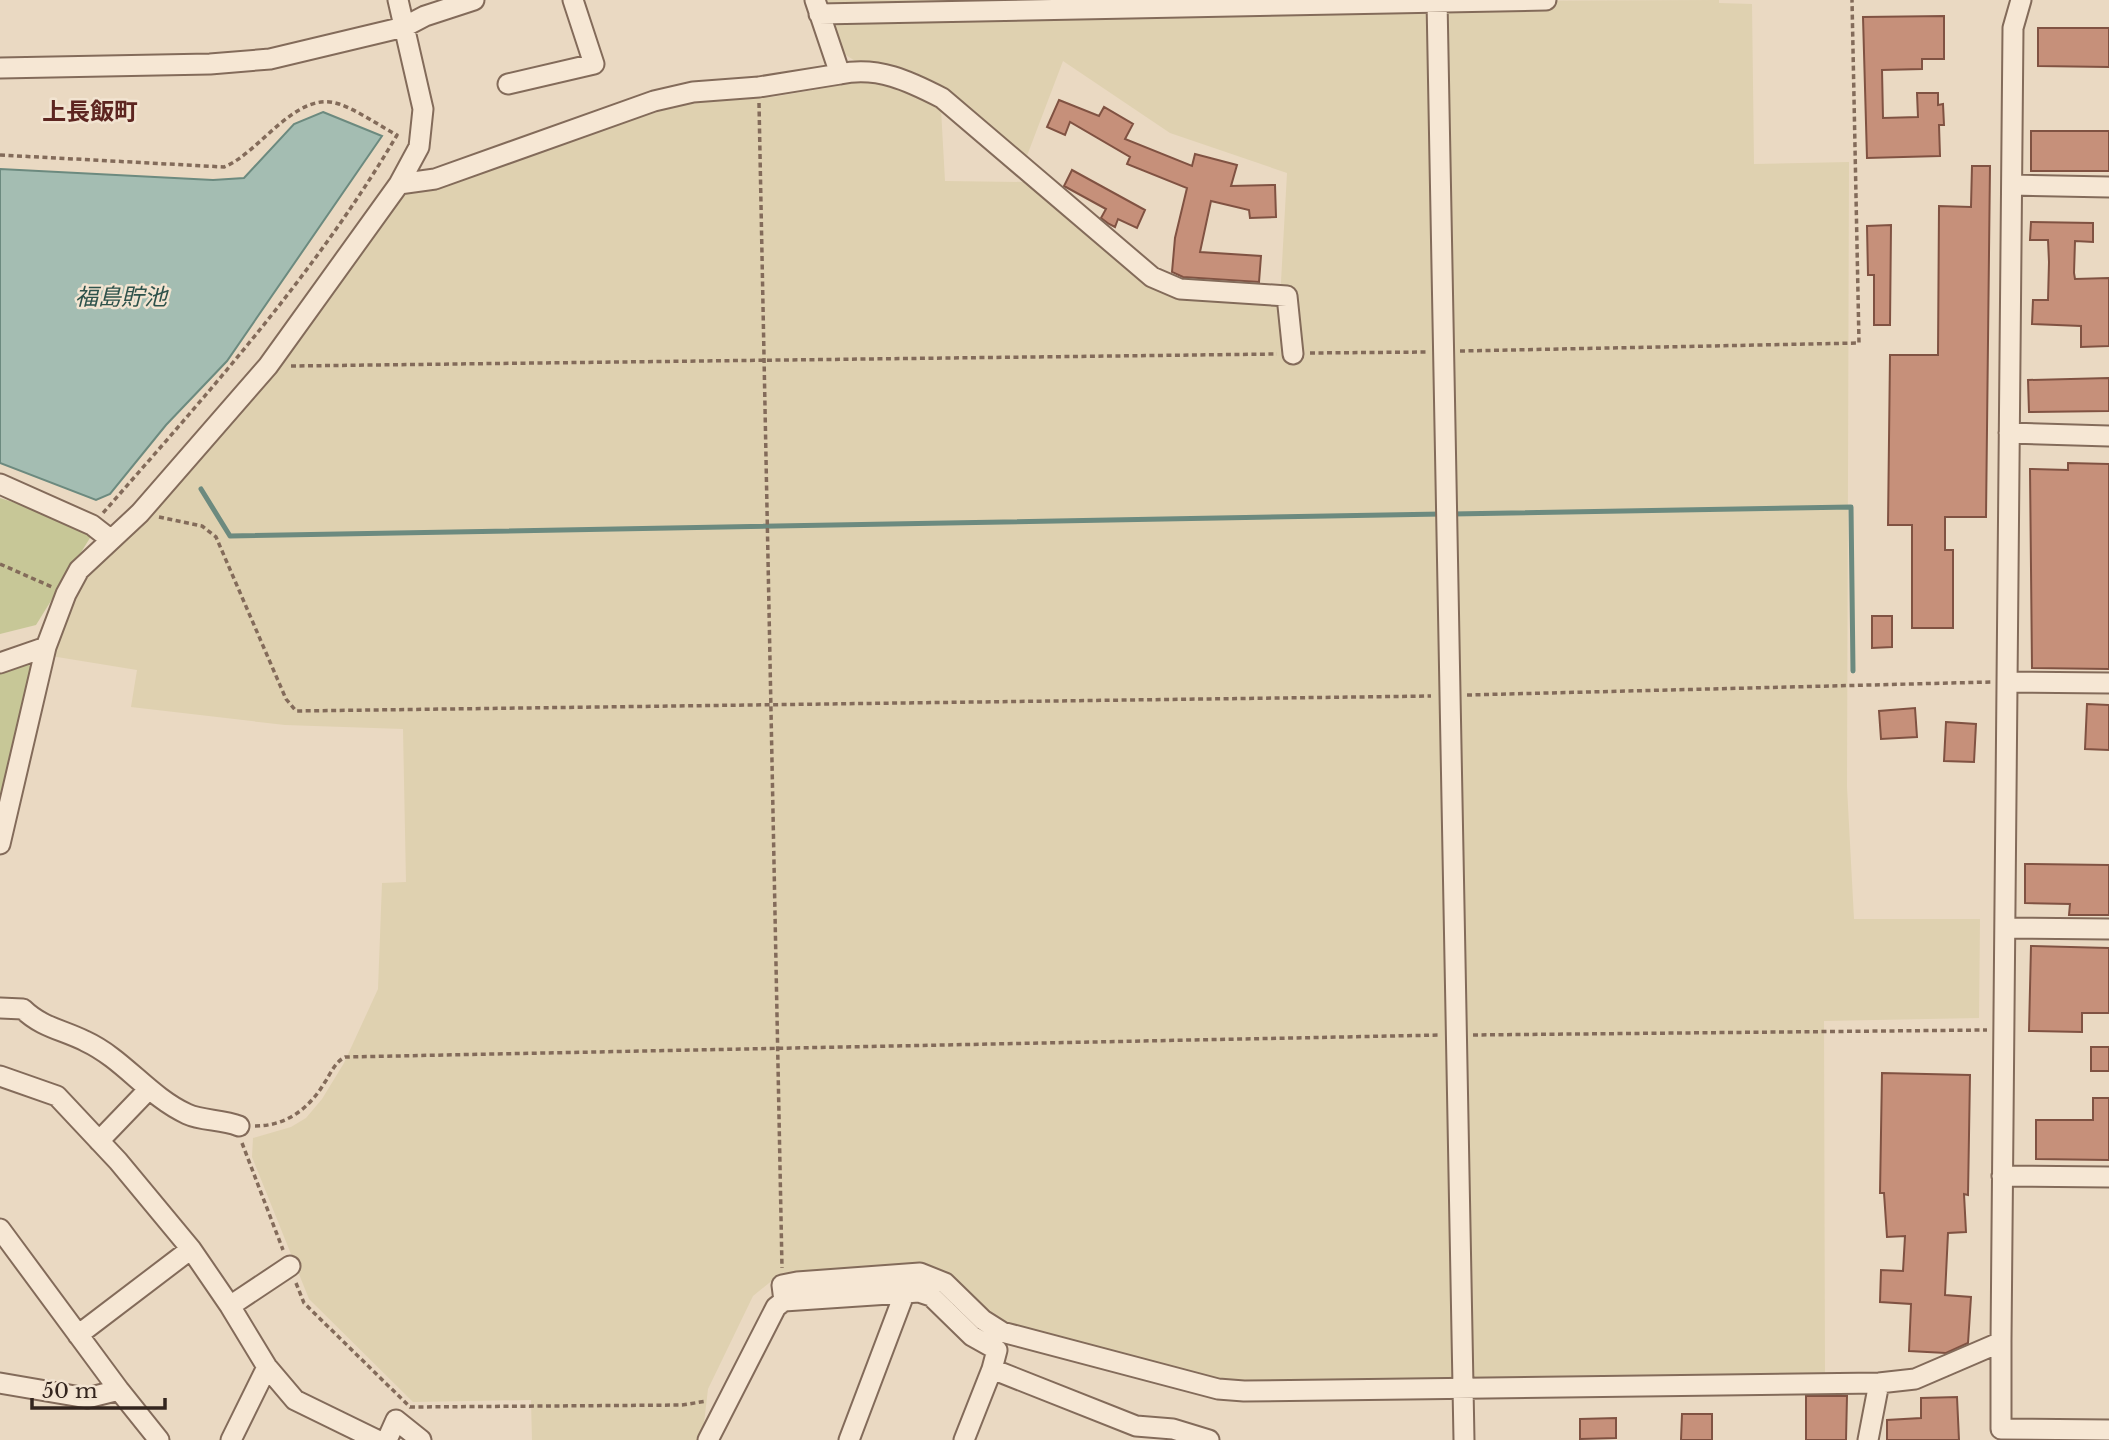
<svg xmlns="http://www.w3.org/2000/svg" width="2109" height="1440" viewBox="0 0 2109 1440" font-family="'Libre Baskerville','Noto Sans JP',serif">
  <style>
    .farmland { fill: #dfd1b0 }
    .green { fill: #c7c797 }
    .water { fill: #a4bdb2; stroke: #6c8a7f; stroke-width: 2 }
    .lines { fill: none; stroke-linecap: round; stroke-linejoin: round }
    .stream { stroke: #6c8a7f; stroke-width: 5 }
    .building { fill: #c6907a; stroke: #805242; stroke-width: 2 }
    .minor-casing { stroke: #836b5a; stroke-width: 23 }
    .path { stroke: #836b5a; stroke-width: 3.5; stroke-dasharray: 5 3.5; stroke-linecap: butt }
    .minor { stroke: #f6e7d4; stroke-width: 19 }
    .labels { text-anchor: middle; stroke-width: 5; stroke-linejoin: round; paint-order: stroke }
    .water-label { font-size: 23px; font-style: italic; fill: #2e524b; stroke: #f2e4d1 }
    .quarter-label { font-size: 24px; font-weight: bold; fill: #5d2520; stroke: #f2e4d1 }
  </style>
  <rect width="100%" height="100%" fill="#ead9c2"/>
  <!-- farmland -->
  <path class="farmland" d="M822,0H981V3L1719,0V3L1752,4L1754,164L1849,162L1847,787L1854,919H1980L1979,1018L1824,1021L1825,1375L1238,1386L995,1321L918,1265L774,1279L753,1296L708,1389L702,1440H532L531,1400L413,1402L309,1299L252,1157L253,1138L291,1127L306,1118L322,1099L344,1063L378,989L382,883L406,882L403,729L285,725L131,707L137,670L51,656L70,603L83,582L138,523L402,195L456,180L672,104L773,97L871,80L908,85L941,109L945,181L1027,182L1148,279L1280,300L1287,173L1170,133L1063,61L1025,161L937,88L860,64L841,52Z"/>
  <!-- green -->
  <path class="green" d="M0,498L80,523L93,533L36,625L0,634Z
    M23,662L31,666L0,800V671Z"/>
  <!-- water -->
  <path class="water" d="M323,112L382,136L227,361L166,425L110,494L96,500L0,463V169L213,180L244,178L294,124Z"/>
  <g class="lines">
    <!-- stream -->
    <path class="stream" d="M201,489L230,536L1442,514
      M1452,514L1851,507L1853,671"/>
  </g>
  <!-- building -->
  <path class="building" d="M1944,16V59H1922V69L1882,70L1883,118L1918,117L1917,93H1938V105L1943,104L1944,125H1939L1940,156L1867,158L1863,17Z
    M2038,28H2109V67L2038,66Z
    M1059,100L1099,116L1104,107L1133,124L1125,139L1192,166L1195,154L1237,165L1231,186L1275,185L1276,217L1250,218L1249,210L1211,201L1200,252L1261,256L1259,282L1183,277L1172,272L1175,238L1187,188L1127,164L1130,157L1070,122L1065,135L1047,127Z
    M2031,131H2109V171H2031Z
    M1972,166H1990L1986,517H1945V550H1953V628H1912V525H1888L1890,355H1938L1939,206L1971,207Z
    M1072,170L1145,210L1137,228L1118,219L1115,227L1109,224L1101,218L1106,209L1064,186Z
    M2031,222L2093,223V242L2075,241L2074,273L2075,279L2109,278V346L2081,347V326L2032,324L2033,300H2048L2049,262L2048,240H2030Z
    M1891,225L1890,325H1874V275H1868L1867,226Z
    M2109,378V411L2029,412L2028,380Z
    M2068,463L2109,464V669L2032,668L2030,469L2068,470Z
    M1872,616H1892V647L1872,648Z
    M2087,704L2109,705V750L2085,749Z
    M1915,708L1917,737L1881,739L1879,711Z
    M1946,722L1976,724L1974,762L1944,761Z
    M2025,864L2109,865V915H2069L2070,904L2025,903Z
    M2031,946L2109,948V1013H2082V1032L2029,1031Z
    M2091,1047H2109V1071H2091Z
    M1882,1073L1970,1075L1968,1195L1964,1194L1966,1232L1948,1233L1945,1295L1971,1297L1968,1343L1946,1353L1909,1351L1911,1304L1880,1302L1881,1270L1903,1271L1905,1236L1887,1237L1884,1193H1880Z
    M2093,1098H2109V1160L2036,1159V1120H2093Z
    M1806,1396H1847L1846,1440H1806Z
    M1957,1397L1959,1440H1887V1420L1921,1418V1398Z
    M1682,1414H1712V1440H1681Z
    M1616,1418V1438L1580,1439V1419Z"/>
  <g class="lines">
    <defs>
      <path id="minor" d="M1437,0L1464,1440
        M819,14L1546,0
        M0,68L210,64L270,59L404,27L425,16L474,0
        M840,74C878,66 909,81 942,98L1152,277L1180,289L1287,296L1293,354
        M508,84L594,64L573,0
        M399,184L435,179L654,101L693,92L759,87L840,74L815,0
        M2012,185L2109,187
        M2009,433L2109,436
        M0,484L92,525L110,539
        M0,663L46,647
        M2008,682L2109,683
        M0,844L46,647L66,594L79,570L140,513L268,366L399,184L419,147L423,109L398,0
        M2005,928L2109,929
        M0,1008L23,1009C41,1027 63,1030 85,1041C124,1059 148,1096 187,1114C202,1121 222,1119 239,1126
        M0,1076L57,1096L118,1161L191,1249L230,1306L290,1266
        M99,1141L149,1089
        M2002,1176L2109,1177
        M0,1229L119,1390L159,1440
        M784,1301L782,1285L797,1282L920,1273L945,1283L983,1320L1002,1332L1218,1389L1244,1391L1879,1383L1915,1379L2001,1342L2013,28L2021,0
        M230,1306L267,1367L295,1400L377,1440
        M78,1335L191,1249
        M2001,1342V1429L2109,1430
        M0,1383L87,1398L119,1390
        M231,1440L267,1367
        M387,1440L396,1420L421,1440
        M708,1440L776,1307L784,1301L919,1292L931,1296L972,1336L997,1350L992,1369L1136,1426L1173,1429L1209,1440
        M849,1440L905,1292
        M964,1440L992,1369
        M1868,1440L1879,1383"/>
    </defs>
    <!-- minor casing -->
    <use href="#minor" class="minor-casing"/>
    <!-- path -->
    <path class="path" d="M759,103L782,1268
      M0,155L224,167C260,153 296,89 339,104C359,111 378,125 397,135C316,273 208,393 103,513
      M1460,351L1859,343L1852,0
      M1310,353L1428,352
      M291,366L1277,354
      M159,517L202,526L216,537L286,699L296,711L1431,696
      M0,564L52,587
      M1467,695L1991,682
      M1473,1035L1987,1030
      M255,1126C286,1126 309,1109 325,1082C331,1073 335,1062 345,1057L1441,1035
      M242,1143L283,1250
      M296,1283L304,1303L410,1407L682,1405L707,1401"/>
    <!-- minor -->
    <use href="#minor" class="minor"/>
  </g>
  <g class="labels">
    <!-- water labels -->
    <g class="water-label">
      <text x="121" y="305">福島貯池</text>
    </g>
    <!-- quarter labels -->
    <g class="quarter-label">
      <text x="90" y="120">上長飯町</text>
    </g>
  </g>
  <!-- scale -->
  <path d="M32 1398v10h133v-10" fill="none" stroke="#33251e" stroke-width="3.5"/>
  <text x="42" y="1398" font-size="21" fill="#33251e" stroke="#f2e4d1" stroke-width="5" paint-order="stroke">50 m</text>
</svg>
